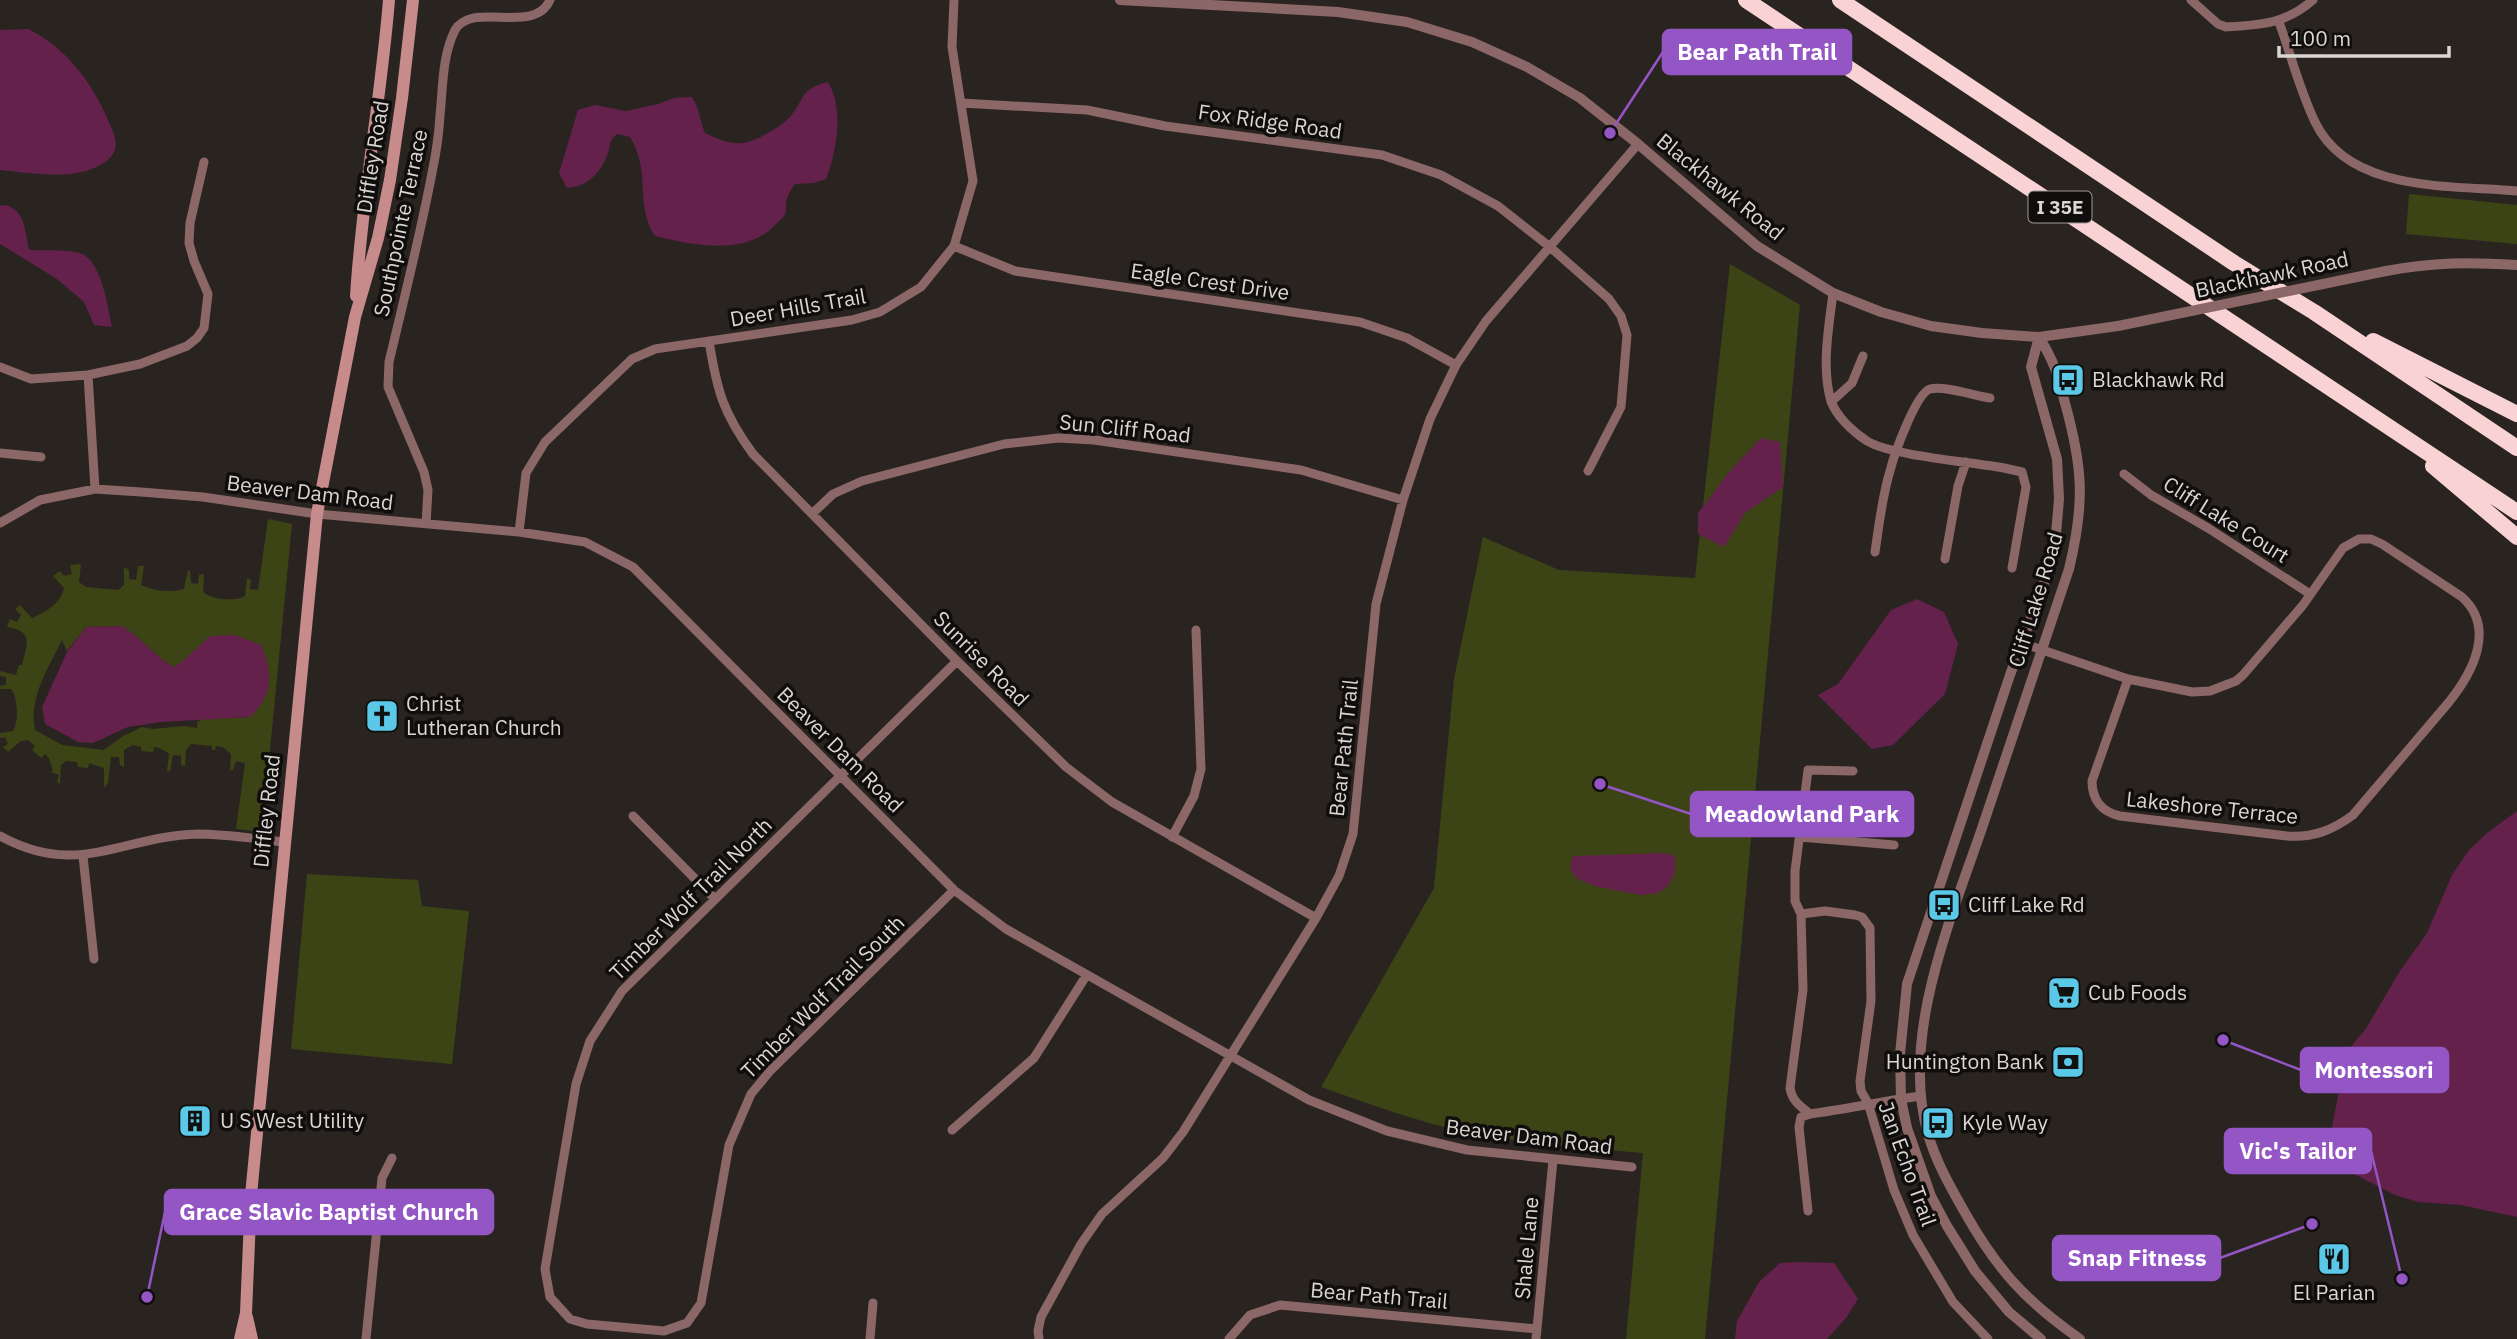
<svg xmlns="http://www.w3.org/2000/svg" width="2517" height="1339" viewBox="0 0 2517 1339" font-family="'IBM Plex Sans',sans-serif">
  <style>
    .green { fill: #3c4416; fill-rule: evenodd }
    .water { fill: #63214b }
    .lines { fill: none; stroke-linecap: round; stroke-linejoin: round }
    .minor { stroke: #8c6767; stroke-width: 9 }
    .tertiary { stroke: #8c6767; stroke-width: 10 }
    .secondary { stroke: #c78b8c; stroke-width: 12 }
    .motorway { stroke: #f9d3d3; stroke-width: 16 }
    .tertiary-bridge { stroke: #8c6767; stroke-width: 10 }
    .labels { text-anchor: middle; stroke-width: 7; stroke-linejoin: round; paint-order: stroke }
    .shield { fill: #100e0d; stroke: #9d9a98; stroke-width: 2 }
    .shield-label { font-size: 19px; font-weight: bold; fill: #dad6d4 }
    .street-label { font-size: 21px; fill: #dad6d4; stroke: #100e0d }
    .poi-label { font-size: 21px; fill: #dad6d4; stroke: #100e0d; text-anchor: start }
    .leader { fill: none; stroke: #9356c4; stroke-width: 2.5 }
    .callout-dot { fill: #9356c4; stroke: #100e0d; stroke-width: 2.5 }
    .callout { fill: #9356c4; stroke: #9356c4; stroke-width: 2.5 }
    .callout-label { font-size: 23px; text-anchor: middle; font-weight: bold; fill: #fff }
  </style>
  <rect width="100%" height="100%" fill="#2a2421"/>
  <!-- green -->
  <path class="green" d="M2409,194L2517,205V244L2406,234Z
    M1730,264L1800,305L1705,1339H1626L1643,1153C1586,1148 1527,1144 1471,1133C1420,1123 1370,1104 1321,1087L1434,888L1454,679L1483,537L1559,570L1695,578Z
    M268,519L292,524L262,832L236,829L245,763L236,761L233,770H230L231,754L223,747L216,746L215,750H212V746L191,744L186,750L185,766L181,765V756L173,755L170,771H167L169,754C166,751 159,747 154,747L153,752L141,751V747L133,745L124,750V767L120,765L119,757H111L108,783L104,788V768L89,763L88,768L78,767L77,762L66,761L61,765L60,784L57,782L59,775L51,772L53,770L49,758L45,754L41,758L32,750L35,746L28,740L21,741L8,752L3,747L8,744L5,737L0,738V733L13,731C19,721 18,698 11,689H0V686L6,685V677L0,676V671L16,675L19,665H22C27,644 34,631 7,627L10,619L17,622L21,615L15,609L20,605L32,618C47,611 61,603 64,588L53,576L60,571L64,576L72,574L70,565L81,564L79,582L86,587L118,590L124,585V567L129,570V579L136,580L138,566H144L141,585C155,591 169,593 184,589L188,570L190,571L191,583L198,584L199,575L204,574L203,592C213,600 234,602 245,596L247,578L251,580L250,589L258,590ZM122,626C141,638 154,655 173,667L179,664L250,717L204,719L197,722V728L185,726L153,729L142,727L123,736L104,750L62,745L35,730C28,698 49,667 62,640L67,651L86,627Z
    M307,874L418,880L422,906L469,911L452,1064L291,1049Z"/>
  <!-- water -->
  <path class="water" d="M28,29C65,46 93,84 108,120C115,136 122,150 105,162C78,182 32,173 0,170V30Z
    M828,82C844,108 837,151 826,179L814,183L795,184C792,188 789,193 787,198C785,203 787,209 785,214C783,218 777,223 774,226C745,256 691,245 655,236C634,205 652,173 630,137L617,134C609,140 611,144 608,153C601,173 587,187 567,188L559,173L578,110L595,105L626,111L658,104L674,98L692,97C700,109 699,120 705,133C716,138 730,145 742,143C755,142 781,127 790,117C806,98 799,89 828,82Z
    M6,205C26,212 25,231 29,250C42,251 73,248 84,255C102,265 108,308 112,327L94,325L84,302L57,279L0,244V206Z
    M1761,438L1780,442L1783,487L1745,513L1724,547L1698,534V513L1729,472Z
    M1917,599L1944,612L1958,644L1945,694L1893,745L1872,749L1818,695L1838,684L1891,610Z
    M122,626C141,638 154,655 173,667L179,664L210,636L235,635L261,645C273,675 274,693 250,717L161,722L128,727L93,743L78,742L45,724L42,707L67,652L86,627Z
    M2517,811V1217L2461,1205L2418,1202L2395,1195L2354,1174L2330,1152L2329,1142L2339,1091L2341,1066L2346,1052L2365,1030L2400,971L2427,933L2452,875L2469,850L2487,833Z
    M1664,853L1675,856V874L1666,888L1658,893L1641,895L1594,886L1576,878L1570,868L1573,856Z
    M1801,1262L1834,1263L1858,1299L1846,1318L1827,1339H1735L1737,1321L1759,1282L1780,1263Z"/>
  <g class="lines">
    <!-- minor -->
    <path class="minor" d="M2191,0L2218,24L2226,27C2260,25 2286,24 2313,0
      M2279,22C2291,55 2300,91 2315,122C2349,193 2451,185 2517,191
      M961,103L1087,110L1165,126L1382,155L1441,175L1498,206L1550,247L1609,299L1621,316L1627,335L1621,407L1588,471
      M954,246L1015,271L1360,322L1407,338L1456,365
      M1833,293C1829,326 1821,368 1831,401C1836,416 1853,432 1867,441C1892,456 1972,462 2004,468L2022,472L2026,487L2012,568
      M709,341C717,391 723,413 753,454L957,661L1066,767L1112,802L1316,918
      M0,367L31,379L88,375L140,364L187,346L197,338L204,328L208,294L194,261L189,243L190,223L204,162
      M88,375L95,489
      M1831,402L1852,383L1863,356
      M0,453L41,457
      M2124,474L2151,495L2208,528L2310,594
      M812,514L833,494L862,481L1004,444L1058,438L1094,440L1301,470L1403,500
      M0,523L40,500L95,489L141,492L203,497L317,514L519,532L585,542L633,567L954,890L1006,929L1309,1100L1387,1131L1467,1150L1632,1167
      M426,524L428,490L424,472L388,387L389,362C404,299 420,236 432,173C436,154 439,134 440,115C443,87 442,56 455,30C473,0 534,36 550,0
      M519,532L526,473L545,442L632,359L655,349L852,320L880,312L921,287L954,246L973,181L952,47L954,0
      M1875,552C1879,525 1882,497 1890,471C1894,455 1916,393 1930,389C1943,385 1975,396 1990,398
      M1945,559L1958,486L1966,462
      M2022,643L2128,679L2192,692L2210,691L2236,681L2243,675L2303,605L2343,548L2359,539H2371L2382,544L2462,597C2496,628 2473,672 2449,702L2353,815C2333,830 2313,838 2287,836L2120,816C2102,812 2092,800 2092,781L2128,679
      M1853,771L1808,770L1795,871V901L1801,914L1803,990L1790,1088C1792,1101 1800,1106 1810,1114C1847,1109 1883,1101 1921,1096
      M633,816L715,899
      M0,836C78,879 121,836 198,834C226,834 256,839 284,842
      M1172,837L1194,796L1201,769L1196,630
      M1800,837L1894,845
      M83,856L94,959
      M954,890L770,1071L751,1094L729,1145L701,1303L687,1323L664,1331L587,1324L570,1319L550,1297L545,1269L576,1084L590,1041L622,991L957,661
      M1801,914L1825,911L1855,915L1862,917L1870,928L1871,1001L1860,1081L1861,1091L1868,1103L1894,1190L1913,1235L1953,1302L1988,1339
      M952,1130L1034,1058L1086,976
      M1808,1211L1799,1127L1801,1117L1810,1114
      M366,1339L382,1178L392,1158
      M870,1339L873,1303
      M1039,1339L1038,1331L1041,1317L1081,1244L1102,1214L1163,1158L1183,1132L1316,918L1339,876L1353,834L1376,604L1403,500L1430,419L1456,365L1486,321L1638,144
      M1229,1339L1250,1315L1280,1305L1537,1329
      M1536,1339L1553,1160"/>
    <!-- tertiary -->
    <path class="tertiary" d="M1120,0L1338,12L1407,22L1472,42L1527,67L1580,98L1638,144L1757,246L1833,293L1881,312L1931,326L1982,333L2039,337L2118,326
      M2386,271C2434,262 2468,262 2517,265
      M2039,337C2054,361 2058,375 2065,403C2083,468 2085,503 2069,569C2040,656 2010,743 1981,831C1950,921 1900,1038 1928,1134C1936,1162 1950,1186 1964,1211C1996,1268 2025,1301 2080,1339
      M2039,337L2031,367L2057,459L2059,499L2056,534L2045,580L2010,675L1907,984L1900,1054L1901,1099L1907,1128L1931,1196L1947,1226L1975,1271L2009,1312L2041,1339"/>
    <!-- secondary -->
    <path class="secondary" d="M356,296C362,197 381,99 389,0
      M247,1317L252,1339
      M240,1339L246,1313L251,1195L317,514L355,317L378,238L390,180L402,98L413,0"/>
    <!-- motorway -->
    <path class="motorway" d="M1746,0L2517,512
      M1840,0L2234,263L2314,312L2517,448
      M2373,341L2517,414
      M2433,466L2517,537"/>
    <!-- tertiary-bridge -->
    <path class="tertiary-bridge" d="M2118,326L2386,271"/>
  </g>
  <!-- icons -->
  <defs>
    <symbol id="bus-square" viewBox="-11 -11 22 22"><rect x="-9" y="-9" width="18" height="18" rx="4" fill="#5ac8e6" stroke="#100e0d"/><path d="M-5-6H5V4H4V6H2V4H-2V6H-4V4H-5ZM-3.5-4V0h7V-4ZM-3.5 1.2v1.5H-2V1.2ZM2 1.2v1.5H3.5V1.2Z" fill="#111"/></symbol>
    <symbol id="church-square" viewBox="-11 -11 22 22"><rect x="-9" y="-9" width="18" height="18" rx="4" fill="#5ac8e6" stroke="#100e0d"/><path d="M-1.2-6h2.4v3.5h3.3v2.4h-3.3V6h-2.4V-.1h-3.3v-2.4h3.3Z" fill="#111"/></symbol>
    <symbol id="supermarket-square" viewBox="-11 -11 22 22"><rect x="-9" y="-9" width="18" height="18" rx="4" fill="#5ac8e6" stroke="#100e0d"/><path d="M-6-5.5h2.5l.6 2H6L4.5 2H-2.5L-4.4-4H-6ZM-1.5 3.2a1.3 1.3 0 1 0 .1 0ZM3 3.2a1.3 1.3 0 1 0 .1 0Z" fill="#111"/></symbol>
    <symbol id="bank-square" viewBox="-11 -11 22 22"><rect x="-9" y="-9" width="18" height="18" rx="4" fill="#5ac8e6" stroke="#100e0d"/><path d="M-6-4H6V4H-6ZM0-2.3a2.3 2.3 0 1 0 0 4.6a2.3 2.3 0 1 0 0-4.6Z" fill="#111"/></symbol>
    <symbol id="building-square" viewBox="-11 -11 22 22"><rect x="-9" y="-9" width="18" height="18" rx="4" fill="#5ac8e6" stroke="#100e0d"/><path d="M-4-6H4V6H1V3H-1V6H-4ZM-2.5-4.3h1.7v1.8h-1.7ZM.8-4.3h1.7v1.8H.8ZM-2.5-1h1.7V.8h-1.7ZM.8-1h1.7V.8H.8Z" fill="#111"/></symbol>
    <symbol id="restaurant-square" viewBox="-11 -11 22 22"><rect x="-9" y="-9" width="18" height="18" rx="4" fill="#5ac8e6" stroke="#100e0d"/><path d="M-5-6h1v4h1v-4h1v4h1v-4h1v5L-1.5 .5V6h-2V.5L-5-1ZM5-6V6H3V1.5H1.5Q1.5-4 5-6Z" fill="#111"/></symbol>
  </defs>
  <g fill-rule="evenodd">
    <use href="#bus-square" x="2049" y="361" width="38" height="38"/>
    <use href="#church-square" x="363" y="697" width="38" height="38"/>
    <use href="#bus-square" x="1925" y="886" width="38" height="38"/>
    <use href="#supermarket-square" x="2045" y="974" width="38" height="38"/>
    <use href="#bank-square" x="2049" y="1043" width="38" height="38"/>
    <use href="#building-square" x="176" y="1102" width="38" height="38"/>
    <use href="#bus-square" x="1919" y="1104" width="38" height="38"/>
    <use href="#restaurant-square" x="2315" y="1240" width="38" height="38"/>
  </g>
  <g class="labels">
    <!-- shield labels -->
    <rect class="shield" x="2028.5" y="191.5" width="63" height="31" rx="5"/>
    <g class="shield-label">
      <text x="2060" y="214">I 35E</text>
    </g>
    <!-- street labels -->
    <g class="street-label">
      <text transform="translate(1270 122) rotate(8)" y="7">Fox Ridge Road</text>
      <text transform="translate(373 157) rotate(-81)" y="7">Diffley Road</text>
      <text transform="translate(1720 187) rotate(39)" y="7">Blackhawk Road</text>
      <text transform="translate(401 223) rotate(-78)" y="7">Southpointe Terrace</text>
      <text transform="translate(2272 275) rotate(-12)" y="7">Blackhawk Road</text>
      <text transform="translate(1210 282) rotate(8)" y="7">Eagle Crest Drive</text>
      <text transform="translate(798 308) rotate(-10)" y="7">Deer Hills Trail</text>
      <text transform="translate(1125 429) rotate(6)" y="7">Sun Cliff Road</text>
      <text transform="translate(310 493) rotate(7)" y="7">Beaver Dam Road</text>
      <text transform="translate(2226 520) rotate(32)" y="7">Cliff Lake Court</text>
      <text transform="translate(2036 600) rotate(-73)" y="7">Cliff Lake Road</text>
      <text transform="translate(981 659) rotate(45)" y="7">Sunrise Road</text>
      <text transform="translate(1344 748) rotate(-84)" y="7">Bear Path Trail</text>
      <text transform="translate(840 750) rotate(45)" y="7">Beaver Dam Road</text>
      <text transform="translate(2212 808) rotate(6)" y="7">Lakeshore Terrace</text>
      <text transform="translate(267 811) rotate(-84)" y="7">Diffley Road</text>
      <text transform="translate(691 899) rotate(-45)" y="7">Timber Wolf Trail North</text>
      <text transform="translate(823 997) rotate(-45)" y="7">Timber Wolf Trail South</text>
      <text transform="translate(1529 1137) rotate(7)" y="7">Beaver Dam Road</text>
      <text transform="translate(1907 1164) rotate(70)" y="7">Jan Echo Trail</text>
      <text transform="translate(1527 1248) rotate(-85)" y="7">Shale Lane</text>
      <text transform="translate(1379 1296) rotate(5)" y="7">Bear Path Trail</text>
    </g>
    <!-- poi labels -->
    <g class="poi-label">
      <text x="2092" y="387">Blackhawk Rd</text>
      <text x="406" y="711">Christ<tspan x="406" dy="24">Lutheran Church</tspan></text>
      <text x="1968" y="912">Cliff Lake Rd</text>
      <text x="2088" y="1000">Cub Foods</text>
      <text x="2044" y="1069" text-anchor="end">Huntington Bank</text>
      <text x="220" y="1128">U S West Utility</text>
      <text x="1962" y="1130">Kyle Way</text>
      <text x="2334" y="1300" text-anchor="middle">El Parian</text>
    </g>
  </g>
  <!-- callouts -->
  <path class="leader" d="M1610 133L1663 52M1600 784L1691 814M2223 1040L2301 1070M2402 1279L2371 1151M147 1297L165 1212M2312 1224L2220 1258"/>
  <g class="callout-dot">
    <circle cx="1610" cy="133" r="7"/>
    <circle cx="1600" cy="784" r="7"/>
    <circle cx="2223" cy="1040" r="7"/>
    <circle cx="2402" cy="1279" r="7"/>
    <circle cx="147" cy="1297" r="7"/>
    <circle cx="2312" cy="1224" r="7"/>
  </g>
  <g class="callout">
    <rect x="1663" y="30" width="188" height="44" rx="7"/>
    <rect x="1691" y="792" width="222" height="44" rx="7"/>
    <rect x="2301" y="1048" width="147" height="44" rx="7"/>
    <rect x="2225" y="1129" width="146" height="44" rx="7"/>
    <rect x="165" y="1190" width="328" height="44" rx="7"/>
    <rect x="2053" y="1236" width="167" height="44" rx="7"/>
  </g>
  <g class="callout-label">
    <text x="1757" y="60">Bear Path Trail</text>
    <text x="1802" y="822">Meadowland Park</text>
    <text x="2374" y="1078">Montessori</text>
    <text x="2298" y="1159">Vic's Tailor</text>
    <text x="329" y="1220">Grace Slavic Baptist Church</text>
    <text x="2137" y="1266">Snap Fitness</text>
  </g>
  <!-- scale -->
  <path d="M2279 46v10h170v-10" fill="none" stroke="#dad6d4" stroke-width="3.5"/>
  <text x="2290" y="46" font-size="21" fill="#dad6d4" stroke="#100e0d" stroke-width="5" paint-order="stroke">100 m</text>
</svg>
